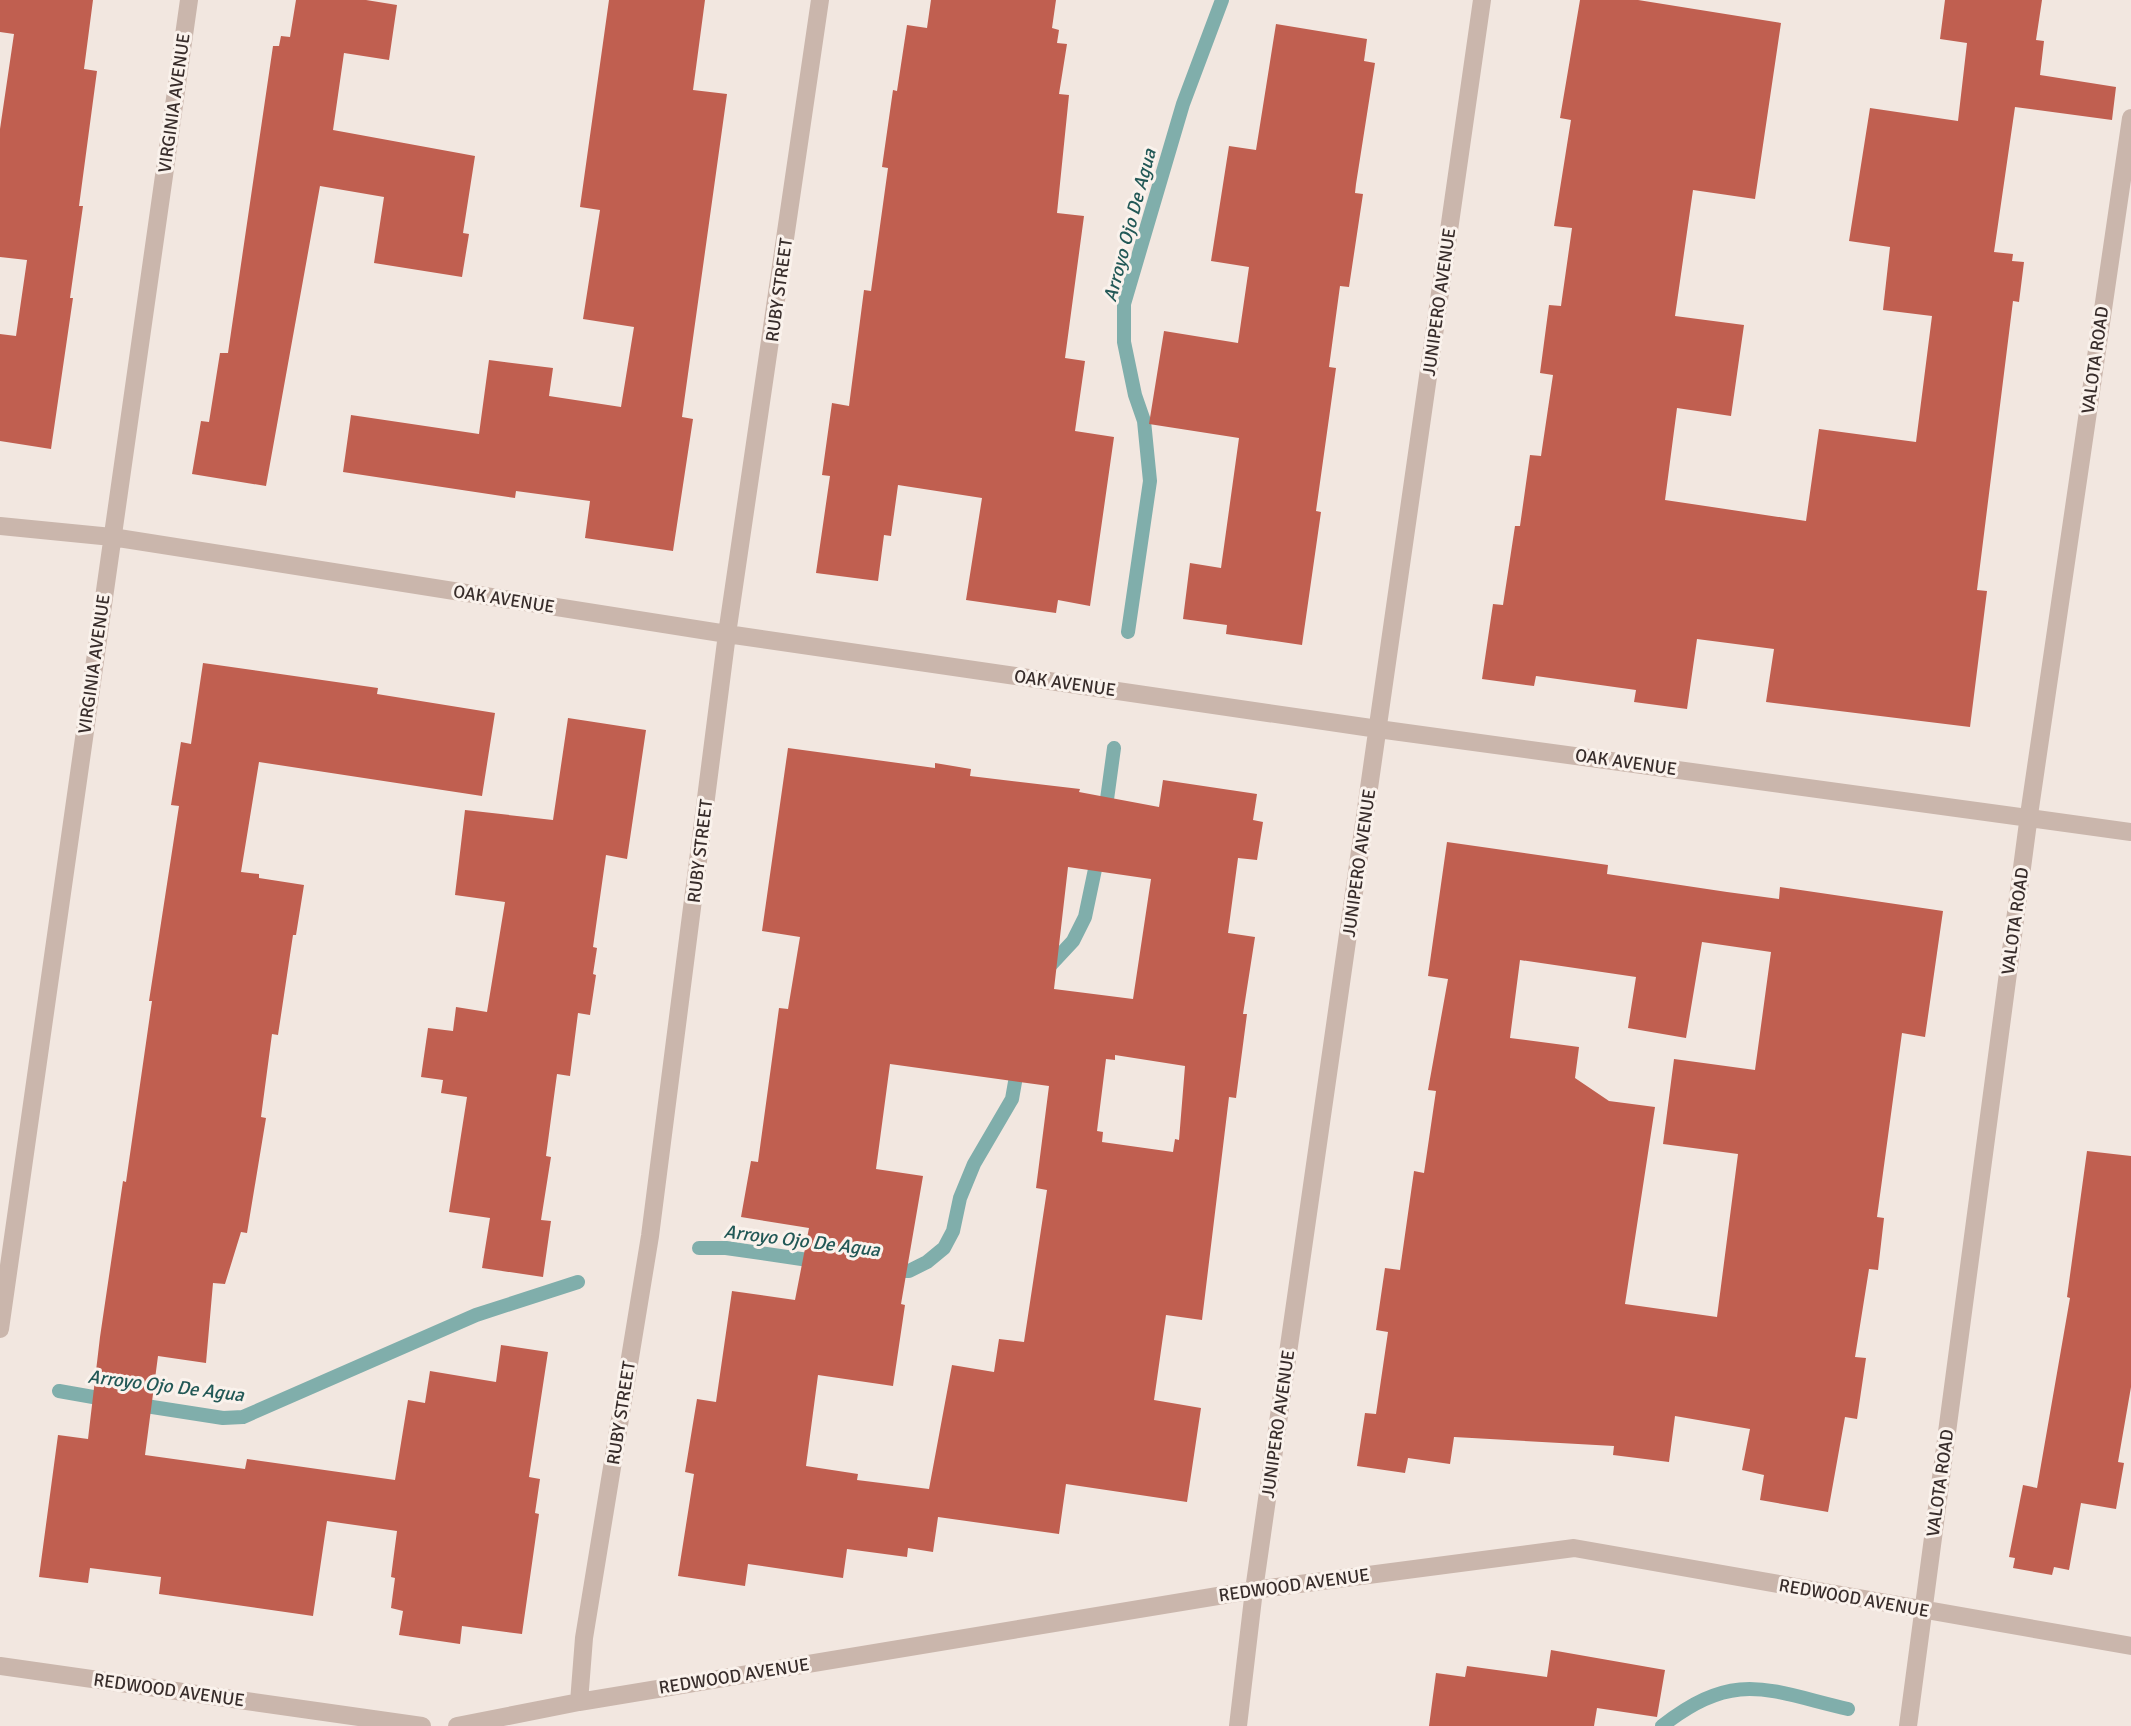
<svg xmlns="http://www.w3.org/2000/svg" width="2131" height="1726" viewBox="0 0 2131 1726" font-family="Signika,sans-serif">
  <style>
    .lines { fill: none; stroke-linecap: round; stroke-linejoin: round }
    .stream { stroke: #80aeab; stroke-width: 14 }
    .building { fill: #c05f50; fill-rule: evenodd }
    .minor { stroke: #cab6ac; stroke-width: 18 }
    .labels { text-anchor: middle; stroke-width: 6; stroke-linejoin: round; paint-order: stroke }
    .street-label { font-size: 18px; fill: #382d2b; stroke: #faf2ec }
    .water-label { font-size: 19px; font-style: italic; fill: #225856; stroke: #faf2ec }
  </style>
  <rect width="100%" height="100%" fill="#f2e7e0"/>
  <g class="lines">
    <!-- stream -->
    <path class="stream" d="M1128,632L1150,481L1144,421L1135,395L1124,342V304L1183,104L1222,0
      M1105,814L1114,748
      M1046,970L1073,941L1085,917L1098,855
      M699,1248H726L822,1262
      M887,1271H909L927,1262L944,1248L953,1231L960,1198L974,1164L1012,1099L1018,1065
      M59,1391L110,1400
      M133,1404L223,1418L243,1417L476,1315L578,1282
      M1662,1726C1736,1669 1766,1690 1848,1709"/>
  </g>
  <!-- building -->
  <path class="building" d="M0,0H93L84,69L97,71L79,206H83L70,298H73L51,449L0,441V334L16,336L27,260L0,257V129L14,34L0,32Z
    M296,0H366L397,5L389,60L344,53L333,130L475,156L463,233L469,234L462,277L374,263L384,197L320,186L266,486L192,474L201,421L209,422L220,353H228L273,46H279L281,36L290,37Z
    M609,0H705L693,90L727,94L682,417L693,419L673,551L585,538L590,501L516,491L515,498L343,472L351,415L479,434L489,360L553,368L549,396L621,407L634,327L583,319L600,210L580,207Z
    M931,0H1056L1052,28L1059,30L1057,43L1067,44L1059,94L1069,95L1057,213L1084,216L1065,358L1085,361L1075,431L1114,437L1090,606L1058,600L1056,613L966,600L982,498L898,485L891,536L884,535L878,581L816,573L830,476L822,475L832,403L849,406L864,290L871,291L888,168L882,167L893,90L897,91L907,25L927,28Z
    M1580,0H1638L1781,23L1755,199L1693,190L1675,316L1744,325L1731,416L1677,408L1665,500L1806,521L1819,429L1916,442L1932,316L1883,310L1890,247L1849,241L1870,108L1958,121L1967,43L1940,39L1945,0H2042L2036,40L2044,41L2040,75L2116,87L2112,120L2015,107L1994,252L2013,254L2012,261L2024,262L2019,302L2013,301L1977,590L1987,591L1970,727L1766,702L1774,649L1697,639L1687,709L1634,702L1636,690L1536,676L1534,686L1482,679L1493,604L1503,605L1515,526H1520L1530,455L1541,456L1553,375L1540,373L1549,305L1561,306L1572,228L1554,226L1571,120L1560,118Z
    M1276,24L1367,39L1364,61L1375,63L1356,184L1355,193L1363,194L1349,287L1340,286L1329,367L1336,368L1316,511L1321,512L1302,645L1226,634L1227,625L1183,619L1190,563L1221,568L1239,438L1149,424L1164,331L1238,343L1249,267L1211,261L1229,146L1256,150Z
    M203,663L378,688L377,694L495,713L482,796L259,762L241,872L259,874V878L304,885L296,935H293L278,1035L272,1034L261,1117L266,1118L247,1233L241,1232L225,1284L213,1283L206,1363L158,1356L145,1455L245,1469L247,1459L395,1480L408,1400L425,1403L430,1371L496,1382L501,1345L548,1352L529,1477L540,1479L535,1513L539,1514L522,1634L462,1626L460,1644L399,1635L403,1611L391,1608L395,1578L391,1577L397,1531L327,1521L313,1616L159,1594L161,1577L90,1568L88,1583L39,1577L58,1435L88,1439L100,1337L123,1181L126,1182L152,1001H149L179,806L171,805L181,742L191,744Z
    M568,718L646,730L627,859L606,855L593,947L597,948L593,974L596,975L590,1015L578,1013L570,1076L557,1074L546,1156L551,1157L541,1220L551,1221L543,1277L482,1268L490,1218L449,1212L467,1097L441,1093L443,1080L421,1077L428,1028L453,1031L456,1007L487,1012L505,902L455,895L465,810L553,820Z
    M788,748L935,768V763L971,769L970,776L1080,789L1079,792L1159,807L1163,780L1257,794L1253,820L1263,822L1257,860L1238,858L1228,933L1255,937L1243,1014H1247L1236,1098L1229,1097L1202,1320L1166,1315L1154,1400L1201,1408L1187,1502L1066,1484L1059,1534L938,1517L933,1552L908,1548L907,1557L847,1549L843,1578L748,1564L745,1586L678,1576L694,1474L685,1472L697,1399L716,1402L732,1291L795,1300L809,1228L741,1217L751,1161L758,1162L779,1008L788,1009L800,937L762,931ZM1068,867L1151,879L1133,999L1054,989ZM1115,1055L1185,1066L1179,1140L1175,1139L1173,1152L1102,1142L1103,1132L1097,1131L1106,1059L1115,1060ZM890,1064L1049,1086L1036,1188L1047,1190L1024,1342L999,1339L994,1372L952,1365L929,1489L857,1480L858,1474L806,1466L818,1375L893,1386L905,1305L901,1304L923,1176L876,1169Z
    M1447,842L1608,865L1607,874L1727,892L1779,899L1780,887L1943,911L1925,1037L1902,1033L1877,1217L1884,1218L1878,1270L1869,1269L1855,1357L1866,1358L1857,1419L1845,1417L1828,1512L1760,1500L1764,1475L1742,1470L1750,1429L1675,1416L1669,1462L1613,1455L1614,1446L1454,1437L1450,1464L1408,1458L1405,1473L1357,1466L1365,1413L1376,1414L1388,1332L1376,1330L1385,1268L1400,1270L1414,1171L1424,1173L1436,1091L1428,1090L1448,979L1428,976ZM1702,942L1771,952L1755,1070L1674,1059L1663,1144L1738,1154L1717,1317L1625,1304L1655,1107L1609,1101L1575,1078L1579,1047L1510,1038L1520,960L1636,977L1628,1028L1686,1038Z
    M2087,1151L2131,1156V1387L2118,1462L2124,1463L2116,1509L2081,1503L2069,1570L2054,1567L2052,1575L2013,1568L2015,1558L2009,1557L2023,1485L2037,1488L2070,1298L2067,1297Z
    M1551,1650L1665,1670L1657,1717L1597,1708L1594,1726H1429L1436,1673L1465,1677L1467,1666L1547,1677Z"/>
  <g class="lines">
    <!-- minor -->
    <path class="minor" d="M0,526L112,537L727,634L1378,729L2131,832
      M0,1329L189,0
      M0,1666L422,1726
      M579,1702L584,1638L650,1236L727,634L820,0
      M457,1726L579,1702L1254,1590L1574,1548L2131,1646
      M1238,1726L1254,1590L1482,0
      M1908,1726L2029,815L2131,118"/>
  </g>
  <g class="labels">
    <!-- street labels -->
    <g class="street-label">
      <text transform="translate(174 103) rotate(-82)" y="6">VIRGINIA AVENUE</text>
      <text transform="translate(779 290) rotate(-82)" y="6">RUBY STREET</text>
      <text transform="translate(1439 302) rotate(-82)" y="6">JUNIPERO AVENUE</text>
      <text transform="translate(2095 360) rotate(-82)" y="6">VALOTA ROAD</text>
      <text transform="translate(504 599) rotate(9)" y="6">OAK AVENUE</text>
      <text transform="translate(94 664) rotate(-82)" y="6">VIRGINIA AVENUE</text>
      <text transform="translate(1065 683) rotate(8)" y="6">OAK AVENUE</text>
      <text transform="translate(1626 762) rotate(8)" y="6">OAK AVENUE</text>
      <text transform="translate(700 851) rotate(-83)" y="6">RUBY STREET</text>
      <text transform="translate(1359 863) rotate(-82)" y="6">JUNIPERO AVENUE</text>
      <text transform="translate(2015 921) rotate(-82)" y="6">VALOTA ROAD</text>
      <text transform="translate(621 1413) rotate(-81)" y="6">RUBY STREET</text>
      <text transform="translate(1278 1424) rotate(-82)" y="6">JUNIPERO AVENUE</text>
      <text transform="translate(1940 1483) rotate(-82)" y="6">VALOTA ROAD</text>
      <text transform="translate(1294 1585) rotate(-8)" y="6">REDWOOD AVENUE</text>
      <text transform="translate(1854 1598) rotate(10)" y="6">REDWOOD AVENUE</text>
      <text transform="translate(734 1676) rotate(-9)" y="6">REDWOOD AVENUE</text>
      <text transform="translate(169 1690) rotate(8)" y="6">REDWOOD AVENUE</text>
    </g>
    <!-- water labels -->
    <g class="water-label">
      <text transform="translate(1129 225) rotate(-75)" y="7">Arroyo Ojo De Agua</text>
      <text transform="translate(802 1240) rotate(7)" y="7">Arroyo Ojo De Agua</text>
      <text transform="translate(166 1385) rotate(7)" y="7">Arroyo Ojo De Agua</text>
    </g>
  </g>
</svg>
